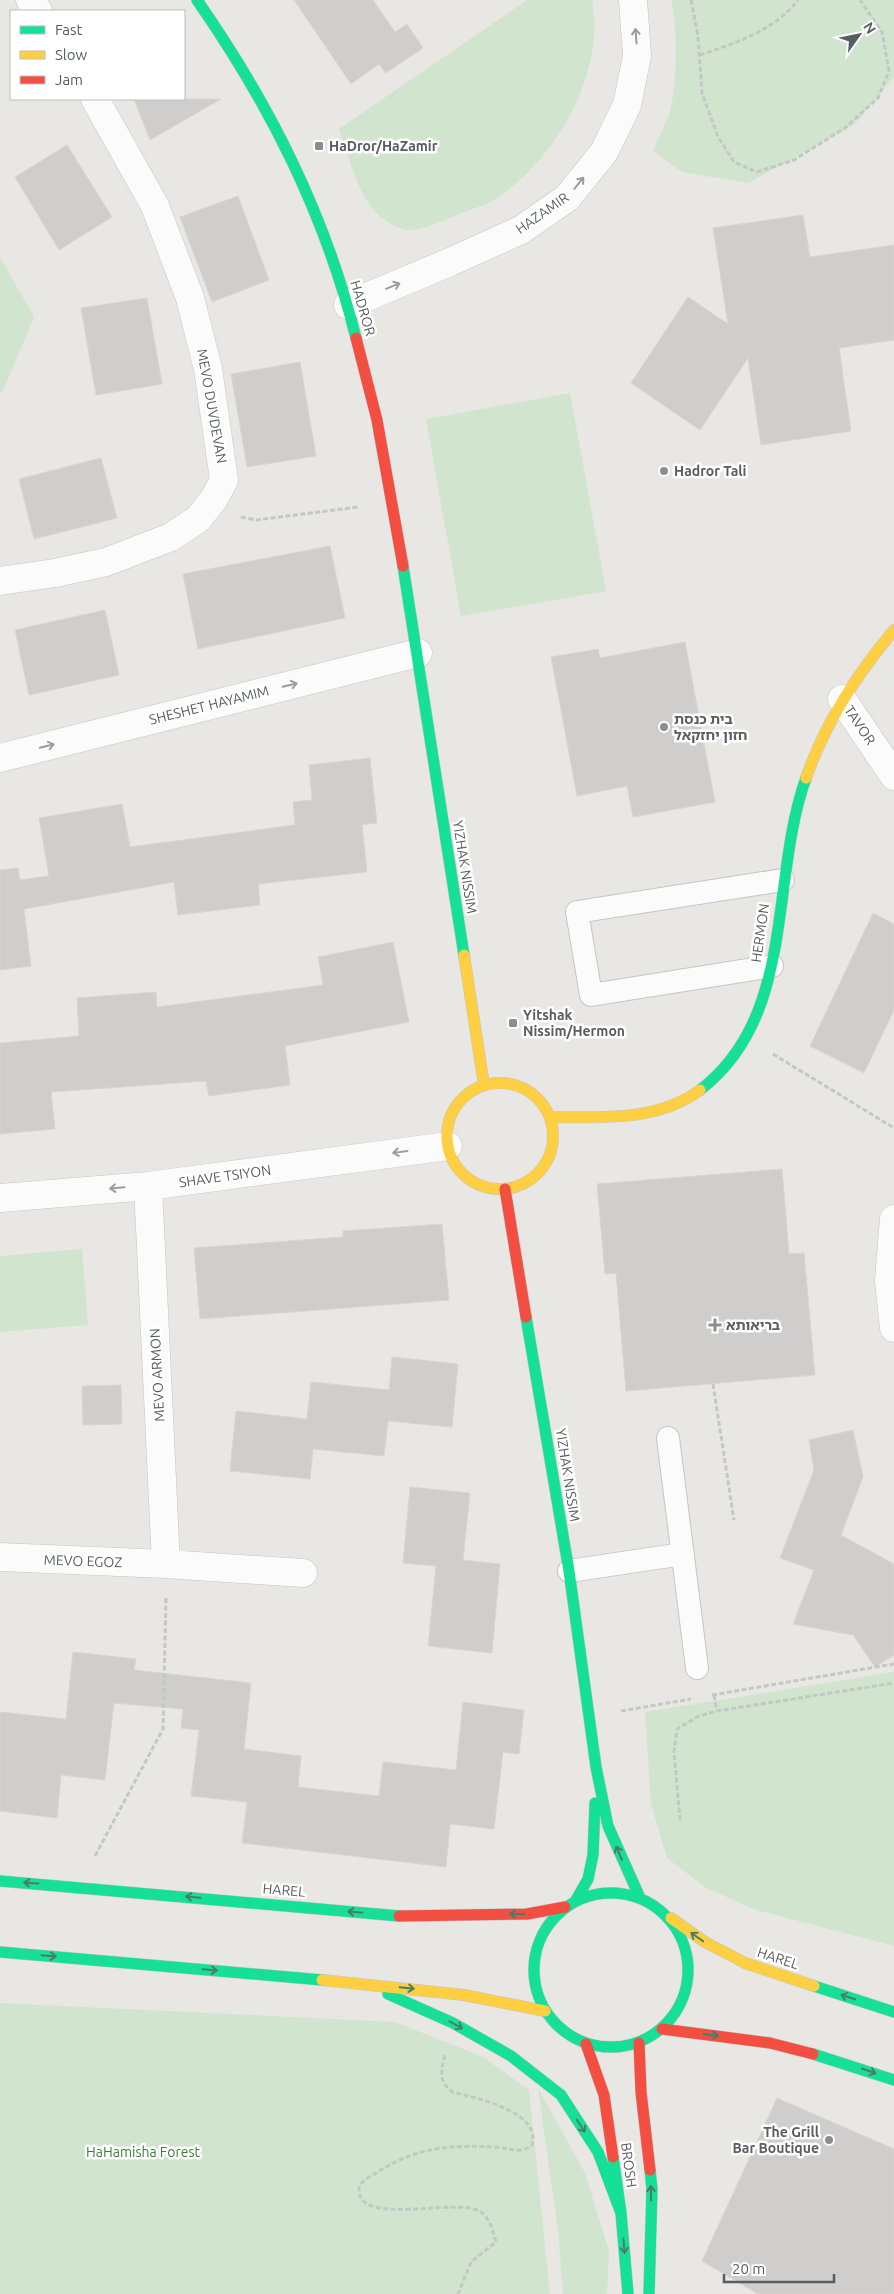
<svg xmlns="http://www.w3.org/2000/svg" width="894" height="2294" viewBox="0 0 894 2294" font-family="Ubuntu,'Noto Sans Hebrew',sans-serif">
  <style>
    .green { fill: #d1e4ce }
    .building { fill: #cfcecc; stroke: #d8d6d2 }
    .lines { fill: none; stroke-linecap: round; stroke-linejoin: round }
    .lane-casing { stroke: #c5c5c5; stroke-width: 24 }
    .street-casing { stroke: #c5c5c5; stroke-width: 29 }
    .fast-casing { stroke: #c5c5c5; stroke-width: 12 }
    .slow-casing { stroke: #c5c5c5; stroke-width: 12 }
    .jam-casing { stroke: #c5c5c5; stroke-width: 12 }
    .path { stroke: #c4c8c5; stroke-width: 3; stroke-dasharray: 5 2.5; stroke-linecap: butt }
    .lane { stroke: #fcfbfb; stroke-width: 22 }
    .street { stroke: #fcfbfb; stroke-width: 28 }
    .fast { stroke: #16e098; stroke-width: 11 }
    .slow { stroke: #ffcf43; stroke-width: 11 }
    .jam { stroke: #f24e42; stroke-width: 11 }
    .oneway { stroke: #9a9c9e }
    .oneway2 { stroke: #487d6e }
    .poi-dot { fill: #8b8d8e; stroke: #fff; stroke-width: 2 }
    .labels { text-anchor: middle; stroke-width: 5; stroke-linejoin: round; paint-order: stroke }
    .poi-label { font-size: 14px; font-weight: bold; fill: #595c60; stroke: #fff; text-anchor: start }
    .street-label { font-size: 14px; fill: #595c60; stroke: #fff }
    .park-label { font-size: 14px; fill: #397f3a; stroke: #fff }
  </style>
  <rect width="100%" height="100%" fill="#e8e7e3"/>
  <!-- green -->
  <path class="green" d="M527,0H592C606,73 556,159 497,198C485,206 468,210 455,216C443,221 420,231 408,230C401,230 389,223 384,219C359,204 349,155 339,129Z
    M671,0H894V77L854,125L748,183L682,172L653,151C658,139 664,127 669,115C677,91 678,24 671,0Z
    M0,257L34,317L3,391L0,393Z
    M570,393L606,591L461,616L426,419Z
    M82,1249L88,1325L0,1332V1256Z
    M894,1672V1946L753,1909L705,1887L667,1858L651,1804L645,1712Z
    M0,2003L395,2022L483,2057L529,2090L550,2294H0Z
    M538,2088L585,2173L609,2251L607,2294H563L558,2230Z"/>
  <!-- building -->
  <path class="building" d="M294,0H373L395,32L407,24L423,48L386,73L379,64L351,84Z
    M134,99H221L150,140Z
    M67,145L112,217L59,250L15,177Z
    M238,196L269,280L212,302L180,217Z
    M803,215L810,257L894,245V340L839,348L851,431L761,445L748,358L700,430L631,383L688,297L728,324L713,228Z
    M147,298L162,384L96,395L81,308Z
    M300,362L316,456L247,467L231,374Z
    M101,458L117,518L34,539L19,479Z
    M330,546L345,618L198,649L183,574Z
    M105,610L119,675L29,695L15,630Z
    M685,642L715,802L633,817L627,786L577,796L551,657L598,649L600,658Z
    M370,758L377,823L362,825L367,872L258,884L260,905L178,915L174,882L24,909L31,966L0,970V870L18,868L20,880L49,876L39,818L122,804L130,847L295,825L293,802L312,800L309,765Z
    M873,913L894,924V1010L864,1073L810,1046Z
    M393,942L409,1022L285,1046L290,1085L209,1096L206,1081L51,1092L55,1129L0,1134V1043L79,1036L77,998L156,992L157,1007L323,985L318,957Z
    M782,1169L789,1254L804,1253L815,1375L626,1391L616,1273L605,1274L597,1184Z
    M442,1224L449,1300L200,1319L194,1248L343,1237V1231Z
    M392,1357L458,1364L452,1427L388,1421L384,1456L313,1449L310,1479L230,1471L236,1411L307,1419L311,1382L389,1390Z
    M121,1385L122,1424L83,1425L82,1386Z
    M853,1430L863,1477L841,1535L894,1564V1655L875,1667L853,1635L793,1624L814,1570L780,1558L814,1470L809,1440Z
    M410,1487L470,1493L463,1560L500,1564L492,1653L428,1646L436,1566L403,1563Z
    M73,1652L136,1659L134,1670L251,1683L244,1749L301,1756L298,1787L379,1796L383,1762L456,1770L463,1702L524,1710L519,1754L503,1752L494,1829L450,1824L446,1867L242,1843L247,1802L191,1796L199,1730L181,1728L183,1709L114,1703L105,1780L61,1775L57,1818L0,1811V1712L66,1719Z
    M777,2098L894,2149V2294H758L702,2261Z"/>
  <g class="lines">
    <defs>
      <path id="lane" d="M772,966L591,995L577,912L783,880
        M668,1438L697,1668
        M569,1571L683,1554"/>
      <path id="street" d="M30,0L38,11
        M348,305L450,262L521,230L567,198L604,152L627,105L637,56L633,0
        M0,581L55,573L106,562L171,537L198,519L214,499L224,480L208,369L190,298L155,206L95,99
        M842,699L894,776
        M0,758L418,653
        M148,1186L166,1564
        M0,1198L148,1186L448,1146
        M894,1219L889,1281L894,1328
        M0,1557L166,1564L303,1573"/>
      <path id="fast" d="M197,0C270,105 325,214 356,338
        M403,566L464,955
        M700,1090C797,1016 769,881 806,778
        M526,1317L569,1571L596,1767L608,1826L640,1898
        M0,1881L399,1916
        M534 1970a77 77 0 1 1 154 0a77 77 0 1 1-154 0Z
        M576,1900L588,1879L593,1855L595,1803
        M0,1952L322,1980
        M814,1986L894,2012
        M388,1994L453,2023L511,2056L561,2095L598,2152L621,2213
        M813,2054L894,2080
        M613,2157L621,2213L628,2294
        M649,2294L652,2189L650,2170"/>
      <path id="slow" d="M806,778C825,723 857,674 894,630
        M464,955L484,1085
        M447 1136a53 53 0 1 1 106 0a53 53 0 1 1-106 0Z
        M550,1117C601,1117 657,1122 700,1090
        M671,1918L705,1942L745,1963L814,1986
        M322,1980L464,1995L545,2011"/>
      <path id="jam" d="M356,338L377,420L403,566
        M505,1189L526,1317
        M399,1916L527,1914L565,1907
        M662,2029L770,2043L813,2054
        M639,2043L641,2092L650,2170
        M586,2044L604,2095L613,2157"/>
    </defs>
    <!-- lane casing -->
    <use href="#lane" class="lane-casing"/>
    <!-- street casing -->
    <use href="#street" class="street-casing"/>
    <!-- fast casing -->
    <use href="#fast" class="fast-casing"/>
    <!-- slow casing -->
    <use href="#slow" class="slow-casing"/>
    <!-- jam casing -->
    <use href="#jam" class="jam-casing"/>
    <!-- path -->
    <path class="path" d="M691,0L698,36L702,93L718,137L734,162L757,172L794,160L845,128L878,98L889,71L882,32L860,0
      M700,55C735,43 774,31 798,0
      M241,517L256,520L358,507
      M773,1054L894,1128
      M713,1384L734,1520
      M712,1695L894,1664
      M714,1695L717,1711
      M621,1711L691,1699
      M680,1820L674,1752L677,1729L699,1716L717,1711L894,1683
      M95,1856L163,1729L166,1597
      M445,2055C441,2071 438,2082 453,2092C475,2098 542,2111 532,2145C529,2148 523,2150 518,2150C509,2150 500,2147 492,2147C475,2146 458,2146 442,2148C419,2151 397,2159 378,2172C372,2176 360,2180 359,2189C357,2228 460,2196 481,2212C490,2219 493,2231 496,2242L471,2262L458,2294"/>
    <!-- lane -->
    <use href="#lane" class="lane"/>
    <!-- street -->
    <use href="#street" class="street"/>
    <!-- fast -->
    <use href="#fast" class="fast"/>
    <!-- slow -->
    <use href="#slow" class="slow"/>
    <!-- jam -->
    <use href="#jam" class="jam"/>
  </g>
  <!-- one-way arrows -->
  <defs><path id="oneway-shaft" d="M-6 0H5M1.5-3L5.5 0L1.5 3" fill="none" stroke-width="1.6" stroke-linecap="round" stroke-linejoin="round" transform="scale(1.25)"/></defs>
  <g class="oneway">
    <use href="#oneway-shaft" transform="translate(636 36) rotate(-94)"/>
    <use href="#oneway-shaft" transform="translate(579 183) rotate(-51)"/>
    <use href="#oneway-shaft" transform="translate(393 286) rotate(-22)"/>
    <use href="#oneway-shaft" transform="translate(290 685) rotate(-14)"/>
    <use href="#oneway-shaft" transform="translate(47 746) rotate(-14)"/>
    <use href="#oneway-shaft" transform="translate(400 1152) rotate(172)"/>
    <use href="#oneway-shaft" transform="translate(117 1188) rotate(175)"/>
  </g>
  <g class="oneway2">
    <use href="#oneway-shaft" transform="translate(619 1853) rotate(-113)"/>
    <use href="#oneway-shaft" transform="translate(31 1883) rotate(-176)"/>
    <use href="#oneway-shaft" transform="translate(193 1897) rotate(-175)"/>
    <use href="#oneway-shaft" transform="translate(355 1912) rotate(-175)"/>
    <use href="#oneway-shaft" transform="translate(517 1914) rotate(180)"/>
    <use href="#oneway-shaft" transform="translate(697 1937) rotate(-145)"/>
    <use href="#oneway-shaft" transform="translate(49 1956) rotate(5)"/>
    <use href="#oneway-shaft" transform="translate(210 1970) rotate(5)"/>
    <use href="#oneway-shaft" transform="translate(407 1988) rotate(6)"/>
    <use href="#oneway-shaft" transform="translate(848 1997) rotate(-162)"/>
    <use href="#oneway-shaft" transform="translate(456 2025) rotate(28)"/>
    <use href="#oneway-shaft" transform="translate(711 2035) rotate(7)"/>
    <use href="#oneway-shaft" transform="translate(869 2071) rotate(19)"/>
    <use href="#oneway-shaft" transform="translate(581 2126) rotate(57)"/>
    <use href="#oneway-shaft" transform="translate(651 2193) rotate(-91)"/>
    <use href="#oneway-shaft" transform="translate(624 2246) rotate(85)"/>
  </g>
  <!-- markers -->
  <g class="poi-dot">
    <rect x="314" y="141" width="10" height="10" rx="2.5"/>
    <circle cx="664" cy="471" r="5"/>
    <circle cx="664" cy="727" r="5"/>
    <rect x="508" y="1018" width="10" height="10" rx="2.5"/>
    <path d="M712.5 1317.5h5v5h5v5h-5v5h-5v-5h-5v-5h5z"/>
    <circle cx="829" cy="2140" r="5"/>
  </g>
  <g class="labels">
    <!-- poi labels -->
    <g class="poi-label">
      <text x="329" y="151">HaDror/HaZamir</text>
      <text x="674" y="476">Hadror Tali</text>
      <text x="674" y="724">בית כנסת<tspan x="674" dy="16">חזון יחזקאל</tspan></text>
      <text x="523" y="1020">Yitshak<tspan x="523" dy="16">Nissim/Hermon</tspan></text>
      <text x="726" y="1330">בריאותא</text>
      <text x="819" y="2137" text-anchor="end">The Grill<tspan x="819" dy="16">Bar Boutique</tspan></text>
    </g>
    <!-- street labels -->
    <g class="street-label">
      <text transform="translate(542 213) rotate(-35)" y="5">HAZAMIR</text>
      <text transform="translate(363 308) rotate(74)" y="5">HADROR</text>
      <text transform="translate(212 406) rotate(80)" y="5">MEVO DUVDEVAN</text>
      <text transform="translate(209 705) rotate(-14)" y="5">SHESHET HAYAMIM</text>
      <text transform="translate(860 725) rotate(56)" y="5">TAVOR</text>
      <text transform="translate(465 867) rotate(81)" y="5">YIZHAK NISSIM</text>
      <text transform="translate(760 933) rotate(-82)" y="5">HERMON</text>
      <text transform="translate(225 1176) rotate(-8)" y="5">SHAVE TSIYON</text>
      <text transform="translate(157 1375) rotate(-93)" y="5">MEVO ARMON</text>
      <text transform="translate(568 1475) rotate(81)" y="5">YIZHAK NISSIM</text>
      <text transform="translate(83 1561) rotate(2)" y="5">MEVO EGOZ</text>
      <text transform="translate(284 1890) rotate(5)" y="5">HAREL</text>
      <text transform="translate(778 1958) rotate(18)" y="5">HAREL</text>
      <text transform="translate(629 2165) rotate(82)" y="5">BROSH</text>
    </g>
    <!-- park labels -->
    <g class="park-label">
      <text x="143" y="2157">HaHamisha Forest</text>
    </g>
  </g>
  <!-- legend -->
  <rect x="10" y="10" width="175" height="90" fill="#ffffff" stroke="#bdbebf"/>
  <rect x="20" y="26" width="25" height="8" fill="#16e098" stroke="#bdbebf"/>
  <text x="55" y="35" font-size="15" fill="#595c60">Fast</text>
  <rect x="20" y="51" width="25" height="8" fill="#ffcf43" stroke="#bdbebf"/>
  <text x="55" y="60" font-size="15" fill="#595c60">Slow</text>
  <rect x="20" y="76" width="25" height="8" fill="#f24e42" stroke="#bdbebf"/>
  <text x="55" y="85" font-size="15" fill="#595c60">Jam</text>
  <!-- north arrow -->
  <g transform="translate(859 35) rotate(57)" stroke="#ffffff" stroke-width="4" paint-order="stroke">
  <path d="M0-4L9 19L0 12L-9 19Z" fill="#595c60"/>
  <text y="-8" font-size="14" font-weight="bold" text-anchor="middle" fill="#595c60">N</text>
  </g>
  <!-- scale -->
  <path d="M724 2274v8h110v-8" fill="none" stroke="#595c60" stroke-width="2.5"/>
  <text x="732" y="2274" font-size="15" fill="#595c60" stroke="#ffffff" stroke-width="4" paint-order="stroke">20 m</text>
</svg>
